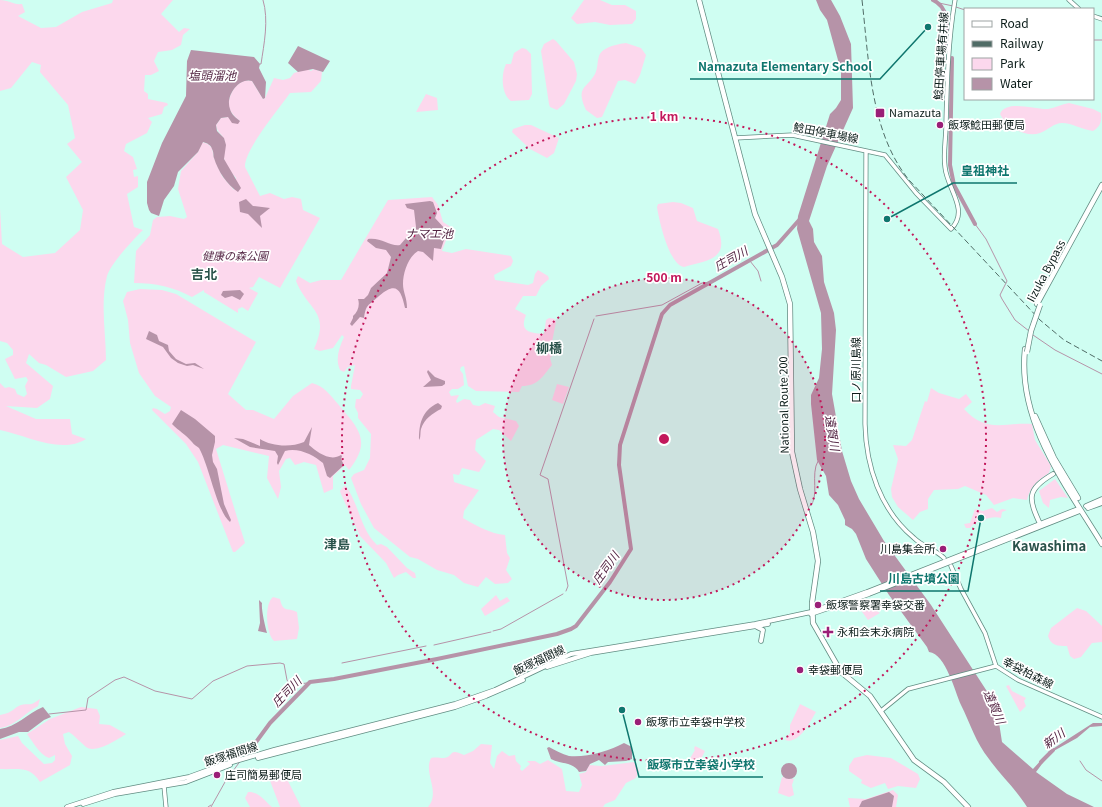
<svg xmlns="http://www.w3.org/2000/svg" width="1102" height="807" viewBox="0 0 1102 807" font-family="Georgia,'Noto Sans JP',serif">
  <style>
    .green { fill: #fcd8ed }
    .water { fill: #b693a8 }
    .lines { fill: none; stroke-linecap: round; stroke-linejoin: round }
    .stream { stroke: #b693a8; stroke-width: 1 }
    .river { stroke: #b693a8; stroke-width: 4 }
    .secondary-casing { stroke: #628d83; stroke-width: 5 }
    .primary-casing { stroke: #628d83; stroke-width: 5.5 }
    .trunk-casing { stroke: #628d83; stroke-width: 6 }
    .secondary { stroke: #fff; stroke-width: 3.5 }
    .primary { stroke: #fff; stroke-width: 4 }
    .trunk { stroke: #fff; stroke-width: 4.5 }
    .rail { stroke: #506c66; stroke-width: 1; stroke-dasharray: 6 3; stroke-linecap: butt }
    .trunk-bridge-casing { stroke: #628d83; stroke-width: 6; stroke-linecap: butt }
    .trunk-bridge { stroke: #fff; stroke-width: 4.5 }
    .ring { fill: none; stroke: #c2185b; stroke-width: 2; stroke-dasharray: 2 4 }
    .poi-dot { fill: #9a1f77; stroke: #fff; stroke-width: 1.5 }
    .labels { text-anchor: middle; stroke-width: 3.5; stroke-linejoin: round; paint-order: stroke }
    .street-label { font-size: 11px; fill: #0b1c19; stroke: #fff }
    .poi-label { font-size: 11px; fill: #0b1c19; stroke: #fff; text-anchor: start }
    .park-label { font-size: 11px; font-style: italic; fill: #582a48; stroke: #fff }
    .water-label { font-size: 12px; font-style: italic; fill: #532543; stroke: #fff }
    .quarter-label { font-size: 13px; font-weight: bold; fill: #29524a; stroke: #fff }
    .centre { fill: #c2185b; stroke: #fff; stroke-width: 2 }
    .ring-label { font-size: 12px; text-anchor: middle; font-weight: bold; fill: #c2185b; stroke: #fff; stroke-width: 3.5; stroke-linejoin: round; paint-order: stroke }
    .leader { fill: none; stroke: #0f766e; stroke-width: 1.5 }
    .callout-dot { fill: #0f766e; stroke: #fff; stroke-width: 1.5 }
    .callout-label { font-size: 12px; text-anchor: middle; font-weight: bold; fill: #0f766e; stroke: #fff; stroke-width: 3.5; stroke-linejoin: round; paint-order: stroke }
  </style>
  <rect width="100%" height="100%" fill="#cffef2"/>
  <!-- green -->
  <path class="green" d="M0,0C9,0 13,5 22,4L25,12L18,16L41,28L56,27L82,12L112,3L113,0H173L161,14L179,32L184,28L190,29L183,35L181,45L172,50L158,52L154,61L159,71L151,75H145L144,91L148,94V99L167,103L168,105L164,107L162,114L148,118L152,122L147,133L126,144L124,151L133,157L137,169L133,170L134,177L138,176V187L127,194L134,227L143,230C133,240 111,263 107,276C100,304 106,333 106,360L93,371L66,377L46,365L39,363L29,354L26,363L53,386L50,399L37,408L6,406L36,419H70L72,434L86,439C61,455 26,435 0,430V383L5,388L9,387L15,389L17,394L24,397L27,394L25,386L28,380L26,377L15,379L5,359L13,355V350L7,343L0,341V208L2,244L23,257L55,253L80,230L83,210L66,177L82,162L67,144L75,138L68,105L40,72L41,65L32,62L11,88L0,91Z
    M584,0H600L612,5H625L636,11V19L632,24L610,25L595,22L577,24L571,18Z
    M553,39L556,41L574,62L577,74L576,81L564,104L557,110L550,107L549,104L541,51L544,44Z
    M626,43L641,48L646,55L640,75L635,84L625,80L618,81L602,117L597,118L586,110C575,86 587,89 595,74C598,68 597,62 599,56C602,47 618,44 626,43Z
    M522,48L526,49L531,54L532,94L529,100L511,101C501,94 501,74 506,64H511L514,53Z
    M307,69L311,71L314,69L322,72L321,81L311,92L290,93C279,109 244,150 245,167L260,196L270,193L284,199L292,197L301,199L303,210L320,218L280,288L259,277L253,287L249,288L258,293L248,311L242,307L238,309V313L204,292V290L192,297C173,287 156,283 134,283L136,251L150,235L153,220L157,217L170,216L184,219L187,217L178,189L181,171L198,152L202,142L208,144L212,148L214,158L222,176L234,190L236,178C232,173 225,166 224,158C223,152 227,146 224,139C221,133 217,132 216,125L221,118L228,117L240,121C236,118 231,113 229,108C227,95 238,77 252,81L263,99L265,98L274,78L283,80L290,78L294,73Z
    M426,94L437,98L438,110L416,112Z
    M1069,103L1093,109L1101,113C1102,122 1100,127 1093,131C1083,130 1072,123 1062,123C1054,123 1048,130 1040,133C1026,138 1006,127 1000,114C1006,99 1036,110 1048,109C1055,108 1062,104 1069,103Z
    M525,125H531L559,138L554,153L547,158L530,149L512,132L513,129Z
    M432,197L438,205L443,222L451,227L442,251L452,253L466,249L511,256L513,261L511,266L494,275L495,280L528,285L533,283L535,274L538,270L548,276L549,279L541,286L536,296H523L515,309L526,315C519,332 530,333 544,334L546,320L549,318L555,319L556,322L552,342L558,349L550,358L552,365C542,377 538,386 522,386L519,392L476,391L468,386L464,366L461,367L460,370L463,374L464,385L458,389H452L449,392L451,396L459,395L456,401L457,403L464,399L470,400L473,405L479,406L485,403L495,406L493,412L499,417L516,421L519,426L511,441L499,430L493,429L476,440L475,450L486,461L479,472L462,468L459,475L453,474L454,482L479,490L464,511L463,518C475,525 491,534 505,535L507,553L510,558L506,570L512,579L508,583L495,584L486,577L478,587L464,583L454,575L437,570L418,559L410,557L374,528L361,504L351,478L354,474L364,470L370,458L371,434L358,418V413L355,407L356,399H360L363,394L360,390L351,389V386L355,365L348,367L344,372L340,370C335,359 339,348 344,337L342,335L333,348L320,351L314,349C331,311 308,311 296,281L298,276L310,283L321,280H341L388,200Z
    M673,202L681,203L693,208L697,221L718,229C730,260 707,260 684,267C669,265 659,220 657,207L658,204Z
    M140,289L162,290L176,294L256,342L228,394L246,410H253L274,419L293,396L312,383C324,386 330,395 338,404C359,429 372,441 349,470L345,465L333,476V489L324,493L316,465L304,462L295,465L290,458L286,459L279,471L281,487L278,499L267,478L269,456L223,445L216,449L245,543L235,552H233L198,462L186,444L152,410L153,408L157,409L165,414L170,411L171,407L155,396L139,373L130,343L128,320L123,301L127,292Z
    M557,384L569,387L563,404L552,400Z
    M931,388L939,393L959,399L966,394L972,402L964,409C987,434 1004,422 1032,424L1035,440L1051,466L1049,473C1038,480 1030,487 1027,500L1013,498L994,505L986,495L965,486L958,489L934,490L928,499V509L920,512L913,520L898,507L892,497L891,489L898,459L893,445L906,446L912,440L925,401L927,402Z
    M1055,479L1068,498L1061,497L1050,500L1049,508L1043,503L1039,491Z
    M345,485C359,503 360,529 377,545L381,544L387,547L407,568L415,573L416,578H413L406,572L398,575L394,578L386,563L360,536L341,494L340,491Z
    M992,508L997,512L1002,509L1007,510L1002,512L1001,518C993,515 974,521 970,528H966L964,524L970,523L975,509L983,511Z
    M496,595L500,601L507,597L510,601L485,616L481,609Z
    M273,597L280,599C283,613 287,607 297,612L299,628L297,639L274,641C266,634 264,604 273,597Z
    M865,603L880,613L868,620L857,605Z
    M1077,608L1086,611L1102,626V642L1092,643L1081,657L1074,659L1070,656L1067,646C1058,646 1051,646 1048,636L1051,628Z
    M1009,685L1012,691L1026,698L1024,701L1026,706L1020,712L1006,686Z
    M40,699L38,706C25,713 15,726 0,728V715C13,713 13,708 21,705C31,703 29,707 40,699Z
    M800,704L816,712C810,722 799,745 785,740L790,733V725Z
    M81,707L97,709L100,716L99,724L110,725L126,734C117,740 95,754 86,747C80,742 75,736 69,732L63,734L65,744L72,756L70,765L40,782C29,765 18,770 0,769V740L18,736L22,743L44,764L52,763L55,760V755L49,758C39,754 33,742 27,734L50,719Z
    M481,744L492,745L490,763L494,769L497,756L502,751L509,756L515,755L516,761L521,766L520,769L522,771L530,764L527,761H535L540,764L548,760L562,769L566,791L579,792L582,785L579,774L586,772L589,765L602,766L634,762L639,770L636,778L626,783L615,800L605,804L603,807H428C441,792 423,773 431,758C436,757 439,758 444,758C454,757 448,747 464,755L473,751Z
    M695,746L705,751L697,767L691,763L692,761L689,760L695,750L694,749Z
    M867,755L891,758L918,774L920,779L916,788L898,786L888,789L885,783L871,788L861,783L862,780L849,771V766L854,758Z
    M274,772H279L288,781L301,807H280L269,778Z
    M782,777L794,779L792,785L794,795L789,797L778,793Z
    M893,790L898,795L896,807H850L848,798L866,799Z
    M248,792C258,791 265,801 272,807H250L245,798Z"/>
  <!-- water -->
  <path class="water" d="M816,0H831L840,16L851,44L853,108L827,166L809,221L813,229L814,242L822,256L824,282L834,313L836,330L832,394L842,451L851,481L859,499L884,541L931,605L990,696L998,716L1002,742L1033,769L1043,758L1045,760L1036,772L1067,794L1094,807H1027C1016,789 1001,776 989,759C976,743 970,723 961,705C955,692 946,654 929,652L927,647L889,595L866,559L856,534L852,529L845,525V520L838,505L829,495L826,476L817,460L811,404V395L819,378L822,349L821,313L797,229L798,216L830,114L836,108L841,100V71L827,20L820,10Z
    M298,46L330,61L323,72L313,69L298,72L288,63Z
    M191,50L254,57L260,64L259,68L266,82L265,98L263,99L252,81C239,77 225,96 230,109C231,114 236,118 240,121L238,124L232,123L228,117L221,118L216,125L217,131L224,138L226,145L224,159L241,188L238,192C227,185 218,171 214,158C213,156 214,152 212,149C211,145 207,143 203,142L198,152L178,172L174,186L164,200L159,216L151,213L149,210L147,203V182L162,143L186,96L187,61Z
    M246,199L253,206L270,208L260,216L262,228L248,214L240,212L239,202Z
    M430,201L433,202L437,213L435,218L447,231L441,249L434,248L433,261L423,252L418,251C408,257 403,273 403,284C403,292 407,298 407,308H405C401,289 396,281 379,296C368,306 366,304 364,318L360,317L352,326L350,324L353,318V316C358,312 360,305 358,299H364L368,295L371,288L387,273L391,257L386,250L376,248L367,241L368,239C381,237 391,247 400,245L406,238H410L416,227L414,210L407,208L405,204Z
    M240,290L244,294L240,300L232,296L225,298L221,295L223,291Z
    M149,331L157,335L159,341L168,345L169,351L176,359L186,364L195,363L204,369L193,365L187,366L178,363L171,358L163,347L146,339Z
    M428,370L435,377L445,381V384L442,386L423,387L431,380L427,372Z
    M438,403L442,406L441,409C433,413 424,419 421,429C420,433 421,438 419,440C419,425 421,411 438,403Z
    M181,410L195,419L215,436V442L212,455L213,462L217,469L224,504L231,520L230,522C217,512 209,465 199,448C197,446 194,445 192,442C184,433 180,432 172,424Z
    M312,427L309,445C317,452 330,462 341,455L342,456L341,459L344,465L330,478L327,476L323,463C314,455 298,447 285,451L278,465L277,463L278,456L275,451L250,447L234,438L243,439L260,446V439C271,446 290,448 304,442Z
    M259,600L262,603C261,609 265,626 267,633L258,631L260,623Z
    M43,707L51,717L44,720L28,732H19L0,739V729C16,727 27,714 43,707Z
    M1093,723H1102V726L1090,727L1077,738L1050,753L1048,752Z
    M624,743L632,747V759L626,761L608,762L605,765L599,760L590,764L586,771L579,772C574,762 560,764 551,759L547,748L549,747C555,750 562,754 569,756C585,758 610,751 624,743Z
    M781 771a8 8 0 1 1 16 0a8 8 0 1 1-16 0Z
    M889,792L894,796L892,807H859L862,801Z"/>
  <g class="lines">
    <!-- stream -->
    <path class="stream" d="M939,3L953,6
      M956,7L965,10
      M1093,40H1102
      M260,64H261C264,44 269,20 263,0
      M975,224L986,239L1007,281L1000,295L1002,299L1015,320L1029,331
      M750,261L758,271L761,281
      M596,316L662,305L702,283L711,282
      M1033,335L1055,350L1102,374
      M810,506C820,498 810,474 818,461
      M566,591L568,586L548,479L540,475L594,319
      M493,631L501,629L563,594
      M434,645L491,632
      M342,663L426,646
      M49,714L86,710L88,698L115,680L124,677L155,691L192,699L213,681L247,666L280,663L284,664L287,680L290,685L307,683
      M243,758L251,749
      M1080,761L1086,770L1102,781
      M208,807L211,805
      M211,807L225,782L241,760"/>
    <!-- river -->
    <path class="river" d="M933,0C952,9 946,32 947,50
      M952,58L950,165L954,185L975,224
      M251,749L270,723L310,682L334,679L437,659L557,634L571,629L576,626L610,582L631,549L619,465L620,445L662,314L670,305L777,245L800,219
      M1041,762L1053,750"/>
    <defs>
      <path id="secondary" d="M1069,0L1079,9
        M1093,16L1102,19
        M735,138L792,135L885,155L916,193L951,229C970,210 947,189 945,167C943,153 946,139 946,125C947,83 948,41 955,0
        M866,151L865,424C866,466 880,510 914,538C923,547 935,549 944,558
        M951,566L961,589L985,633L996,666
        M881,711L908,689L996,666L1018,680L1102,717
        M164,786L166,807"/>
      <path id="primary" d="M1086,506L1102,499
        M1088,508L1102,503
        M1041,526C1028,498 1026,490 1053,474
        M811,614L869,594L1080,511
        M757,627L763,630L761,641
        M547,667L591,653L768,624
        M258,758L455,707L486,696L523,680
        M83,804L115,794L186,782L230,765
        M67,807L113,792L189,777L222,765L274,750L455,704L495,690L571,654L755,624L811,612L867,592L1078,509"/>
      <path id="trunk" d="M699,0L755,214L782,277L790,304L792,452L800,489L813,532L818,561L812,603L813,623L841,672L870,696L914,760L944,782L968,807
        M1037,304L1102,185
        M1025,349C1017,422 1066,485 1102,544
        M1035,416L1054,458L1078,498"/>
    </defs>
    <!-- secondary casing -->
    <use href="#secondary" class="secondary-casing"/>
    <!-- primary casing -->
    <use href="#primary" class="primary-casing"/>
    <!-- trunk casing -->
    <use href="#trunk" class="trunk-casing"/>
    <!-- secondary -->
    <use href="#secondary" class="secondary"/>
    <!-- primary -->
    <use href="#primary" class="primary"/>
    <!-- trunk -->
    <use href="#trunk" class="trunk"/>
    <!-- rail -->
    <path class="rail" d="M862,0C869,60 870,132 909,180L1040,320L1064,340L1102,361"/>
    <defs>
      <path id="trunk-bridge" d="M1027,352L1031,331L1040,305"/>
    </defs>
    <!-- trunk-bridge casing -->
    <use href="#trunk-bridge" class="trunk-bridge-casing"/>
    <!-- trunk-bridge -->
    <use href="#trunk-bridge" class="trunk-bridge"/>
  </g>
  <!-- distance rings -->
  <circle cx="664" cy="439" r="161" fill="#c2185b" fill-opacity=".12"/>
  <g class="ring">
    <circle cx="664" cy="439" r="161"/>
    <circle cx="664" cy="439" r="322"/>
  </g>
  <!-- markers -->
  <g class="poi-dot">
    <rect x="875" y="108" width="10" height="10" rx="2"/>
    <circle cx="940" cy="125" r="4"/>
    <circle cx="943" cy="549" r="4"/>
    <circle cx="818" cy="605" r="4"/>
    <path d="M826 626h4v4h4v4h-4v4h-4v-4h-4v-4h4z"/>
    <circle cx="800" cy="670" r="4"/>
    <circle cx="638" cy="722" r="4"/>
    <circle cx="217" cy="775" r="4"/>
  </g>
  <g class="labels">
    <!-- street labels -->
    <g class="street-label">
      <text transform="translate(941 56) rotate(-86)" y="4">鯰田停車場有井線</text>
      <text transform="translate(826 133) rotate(11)" y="4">鯰田停車場線</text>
      <text transform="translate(1046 271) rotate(-62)" y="4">Iizuka Bypass</text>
      <text transform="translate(856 370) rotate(-90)" y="4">口ノ原川島線</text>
      <text transform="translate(784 405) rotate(-91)" y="4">National Route 200</text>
      <text transform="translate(539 660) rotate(-25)" y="4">飯塚福間線</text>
      <text transform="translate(1028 673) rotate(27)" y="4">幸袋柏森線</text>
      <text transform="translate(231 754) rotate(-18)" y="4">飯塚福間線</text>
    </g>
    <!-- poi labels -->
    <g class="poi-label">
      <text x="889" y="117">Namazuta</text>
      <text x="948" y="129">飯塚鯰田郵便局</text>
      <text x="935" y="553" text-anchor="end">川島集会所</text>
      <text x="826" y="609">飯塚警察署幸袋交番</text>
      <text x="837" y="636">永和会末永病院</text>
      <text x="808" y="674">幸袋郵便局</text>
      <text x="646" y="726">飯塚市立幸袋中学校</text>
      <text x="225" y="779">庄司簡易郵便局</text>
    </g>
    <!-- park labels -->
    <g class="park-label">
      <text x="235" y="260">健康の森公園</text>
    </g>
    <!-- water labels -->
    <g class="water-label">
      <text x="212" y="80">塩頭溜池</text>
      <text x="429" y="238">ナマエ池</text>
      <text transform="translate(731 259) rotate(-29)" y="4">庄司川</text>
      <text transform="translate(832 433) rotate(81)" y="4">遠賀川</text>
      <text transform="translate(606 568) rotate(-54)" y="4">庄司川</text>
      <text transform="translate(287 692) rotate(-46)" y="4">庄司川</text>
      <text transform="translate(994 707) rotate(67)" y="4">遠賀川</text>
      <text transform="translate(1054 739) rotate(-36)" y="4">新川</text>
    </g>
    <!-- quarter labels -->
    <g class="quarter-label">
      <text x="204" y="279">吉北</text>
      <text x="549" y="353">柳橋</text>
      <text x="337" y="549">津島</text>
      <text x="1049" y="551">Kawashima</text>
    </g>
  </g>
  <circle cx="664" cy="439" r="6" class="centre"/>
  <g class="ring-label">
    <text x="664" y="121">1 km</text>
    <text x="664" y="282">500 m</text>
  </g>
  <!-- callouts -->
  <path class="leader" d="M928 27L880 79H690M887 219L953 183H1017M981 518L968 591H880M622 710L639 777H763"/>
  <g class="callout-dot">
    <circle cx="928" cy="27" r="4"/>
    <circle cx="887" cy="219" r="4"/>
    <circle cx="981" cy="518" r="4"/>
    <circle cx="622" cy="710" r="4"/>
  </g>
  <g class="callout-label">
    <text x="785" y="71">Namazuta Elementary School</text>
    <text x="985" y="175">皇祖神社</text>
    <text x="924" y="583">川島古墳公園</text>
    <text x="701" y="769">飯塚市立幸袋小学校</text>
  </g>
  <!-- legend -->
  <rect x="964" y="8" width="130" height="92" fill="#ffffff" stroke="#9da4a3"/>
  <rect x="972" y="21" width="20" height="6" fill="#ffffff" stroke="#9da4a3"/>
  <text x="1000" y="28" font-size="12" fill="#0b1c19">Road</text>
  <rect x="972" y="41" width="20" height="6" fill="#506c66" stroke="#9da4a3"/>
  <text x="1000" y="48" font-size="12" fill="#0b1c19">Railway</text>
  <rect x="972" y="58" width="20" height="12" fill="#fcd8ed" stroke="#9da4a3"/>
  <text x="1000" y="68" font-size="12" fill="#0b1c19">Park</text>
  <rect x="972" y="78" width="20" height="12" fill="#b693a8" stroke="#9da4a3"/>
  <text x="1000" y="88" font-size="12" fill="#0b1c19">Water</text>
</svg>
